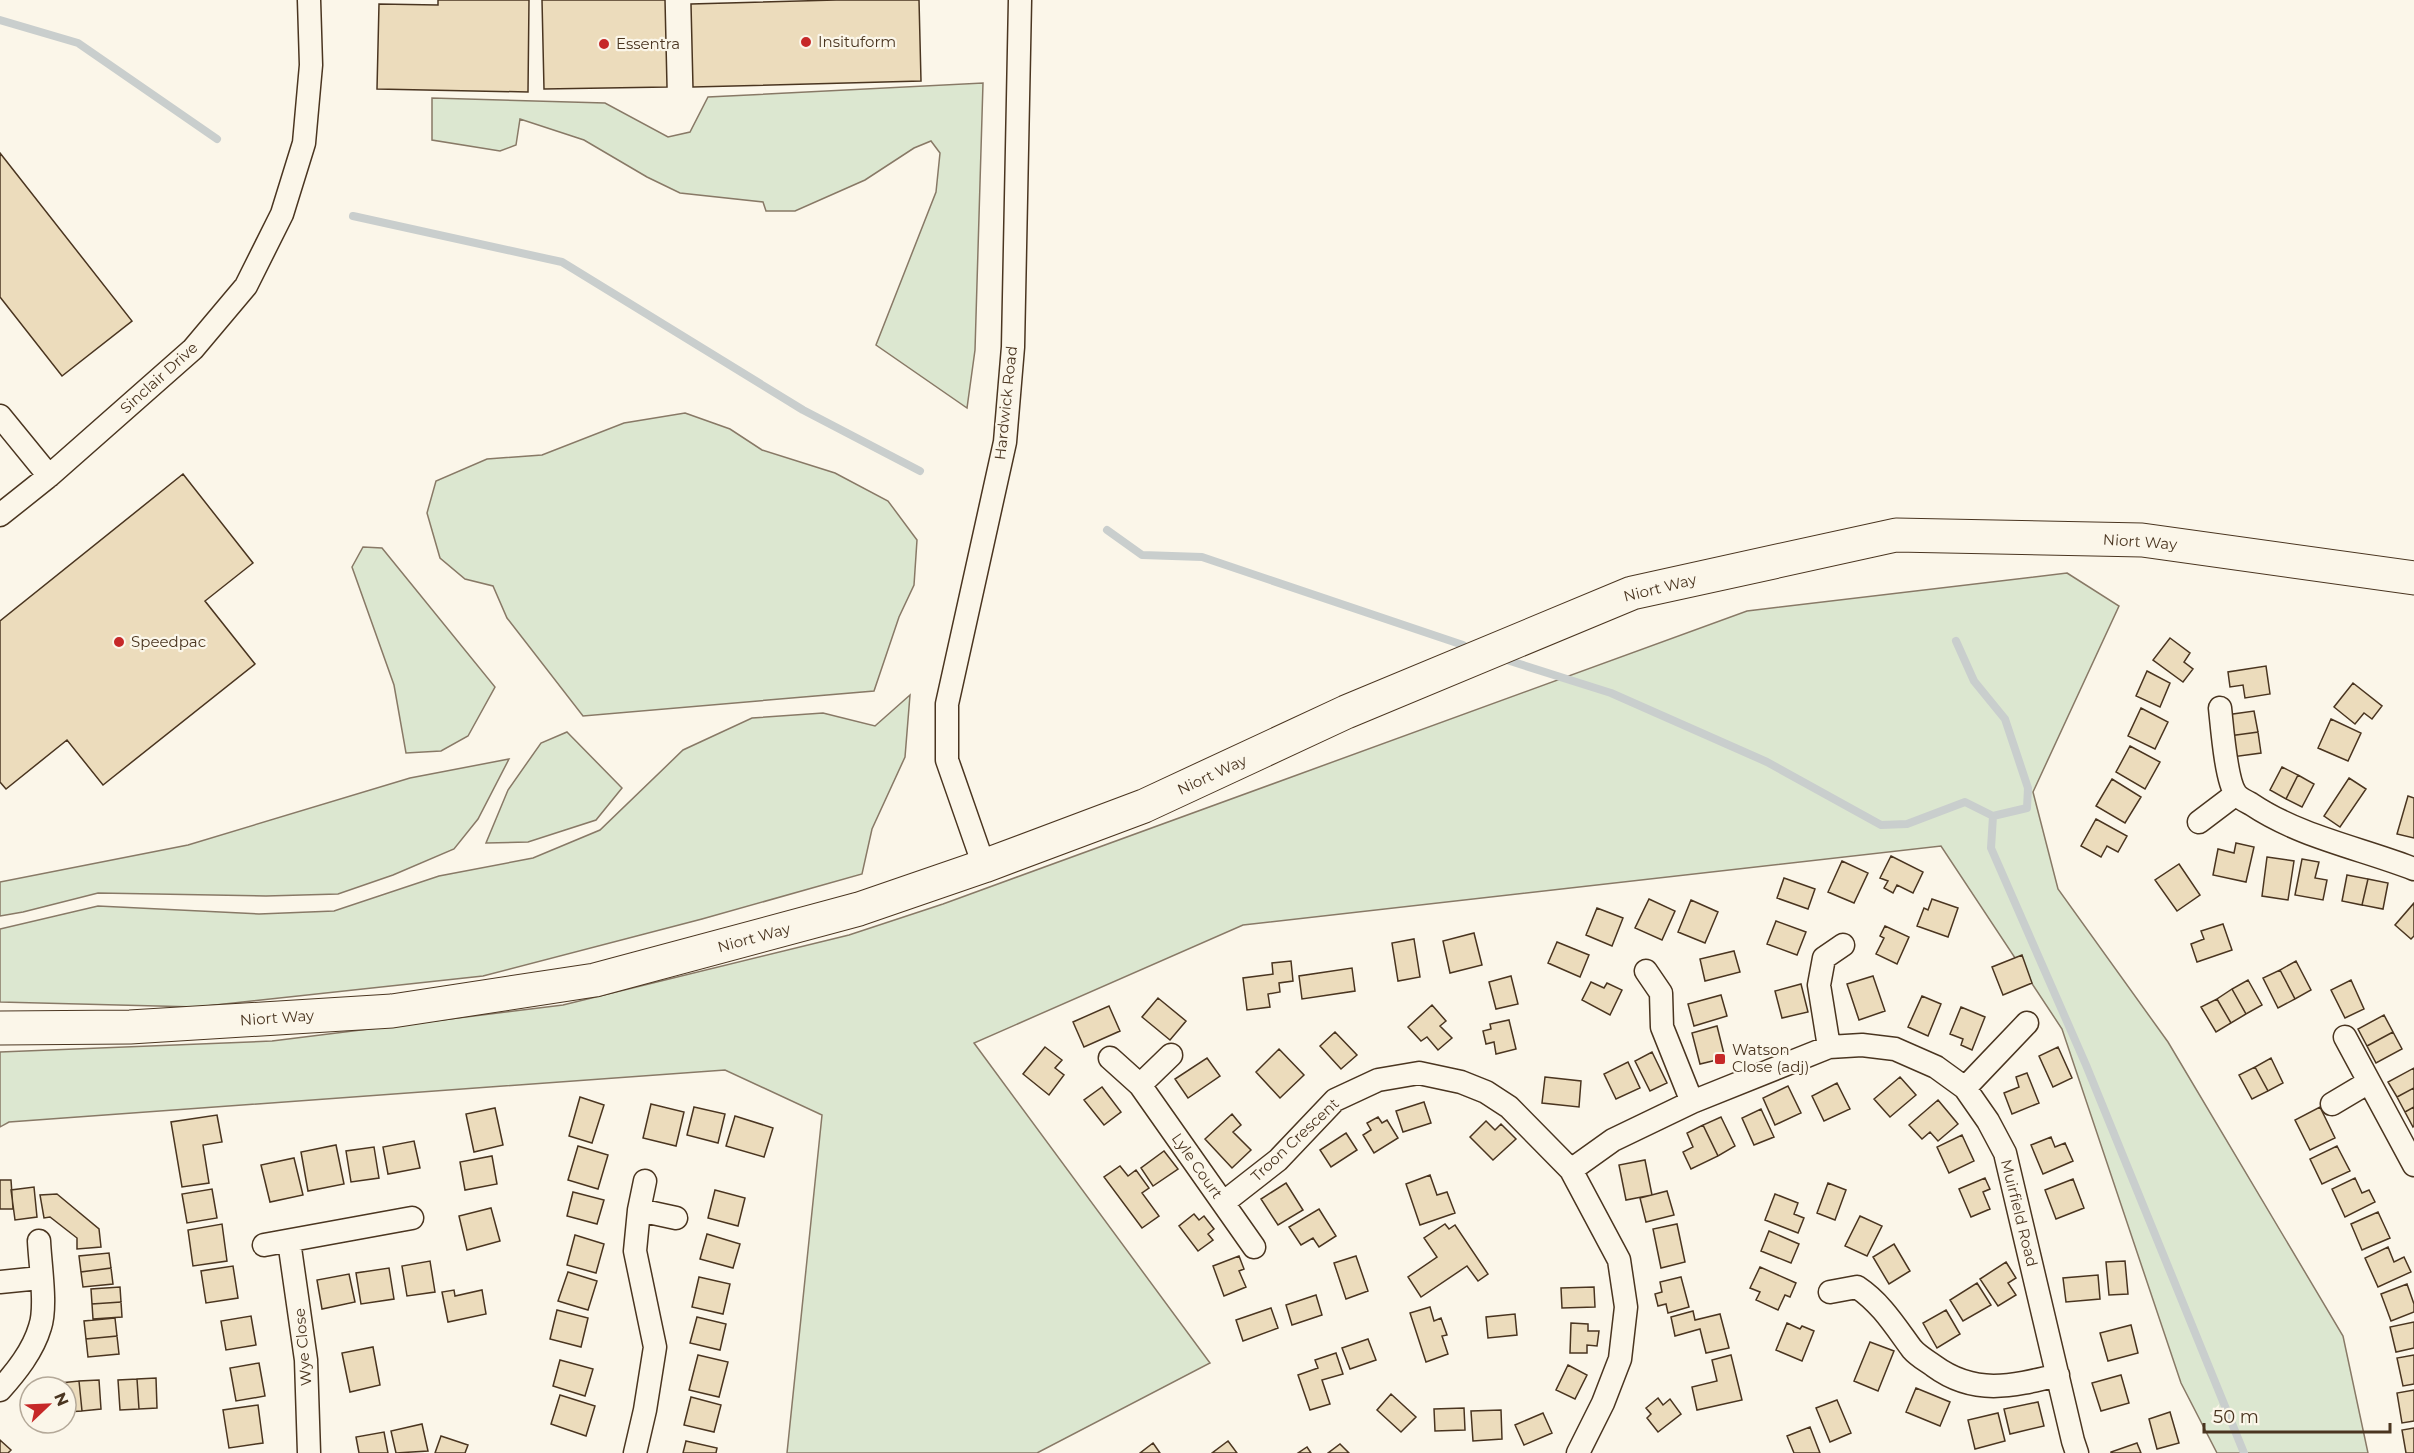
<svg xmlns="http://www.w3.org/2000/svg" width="2414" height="1453" viewBox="0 0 2414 1453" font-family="Montserrat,sans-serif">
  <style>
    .green { fill: #dce7d0; stroke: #887966; stroke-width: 1.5 }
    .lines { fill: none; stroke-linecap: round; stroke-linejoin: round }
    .stream { stroke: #c9cecd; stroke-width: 8 }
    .building { fill: #ecdcbc; stroke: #4a3520; stroke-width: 1.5 }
    .minor-casing { stroke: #4a3520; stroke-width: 25 }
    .trunk-casing { stroke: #4a3520; stroke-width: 35 }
    .minor { stroke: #fbf6e9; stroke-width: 22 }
    .trunk { stroke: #fbf6e9; stroke-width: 33 }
    .poi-dot { fill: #c62828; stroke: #fbf6e9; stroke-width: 2 }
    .labels { text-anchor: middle; stroke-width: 4.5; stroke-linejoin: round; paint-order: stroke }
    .poi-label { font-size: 15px; fill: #4a3520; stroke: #fbf6e9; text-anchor: start }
    .street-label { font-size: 15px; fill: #4a3520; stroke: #fbf6e9 }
  </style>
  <rect width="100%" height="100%" fill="#fbf6e9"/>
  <!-- green -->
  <path class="green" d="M983,83L975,350L967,408L876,345L936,192L940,153L931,141L914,148L865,180L795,211H766L763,202L680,193L647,177L584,140L520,119L516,145L500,151L432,140V98L605,103L668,137L690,132L708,97Z
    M685,413L730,429L762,450L835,473L888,501L917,540L914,585L899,617L874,691L583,716L507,618L493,586L465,579L440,558L427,513L436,481L487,459L542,455L624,423Z
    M363,547L382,548L495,687L468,736L441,751L406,753L394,685L352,567Z
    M2067,573L2119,606L2033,792L2058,889L2168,1042L2343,1336L2368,1453H2217L2181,1383L2062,1029L1941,846L1243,925L974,1043L1210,1363L1037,1453H787L822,1115L725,1070L9,1122L0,1127V1052L272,1041L563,1005L849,935L943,904L1747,611Z
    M910,695L905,757L872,829L862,874L702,919L483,976L197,1007L0,1002V929L98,906L259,914L334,911L439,876L533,858L600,830L683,750L752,718L823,713L875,726Z
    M567,732L622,788L596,820L528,842L486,843L508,790L541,743Z
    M509,759L478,819L454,849L393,875L338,894L266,896L98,893L23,912L0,916V882L188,845L410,778Z"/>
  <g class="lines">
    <!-- stream -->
    <path class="stream" d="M0,20L78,43L217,139
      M353,216L562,262L803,410L920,471
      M1107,530L1142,555L1202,557L1463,645
      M1956,641L1974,681L2005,719L2028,788L2027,808L1993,816
      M1510,661L1611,693L1767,762L1881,825L1907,824L1965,802L1993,816L1991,848L2086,1065L2244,1453"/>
  </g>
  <!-- building -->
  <path class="building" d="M438,0H529L528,92L377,89L379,4L438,5Z
    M542,0H665L667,87L544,89Z
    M836,0H919L921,81L693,87L691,4Z
    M0,153L132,321L62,376L0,297Z
    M183,474L253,563L205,601L255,664L103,785L67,740L6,789L0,782V621Z
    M2170,638L2190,653L2184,662L2193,669L2183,682L2153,660Z
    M2266,666L2270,694L2245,698L2243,685L2230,687L2228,672Z
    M2147,671L2170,683L2160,707L2136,696Z
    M2353,683L2382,706L2372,719L2364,713L2355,724L2334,707Z
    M2141,708L2168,722L2155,749L2128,736Z
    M2254,711L2258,732L2229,736L2226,715Z
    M2331,719L2361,733L2348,761L2318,748Z
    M2258,732L2261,753L2232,757L2229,736Z
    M2130,746L2160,762L2145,789L2116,772Z
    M2282,767L2298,775L2286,799L2270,790Z
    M2298,775L2314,784L2302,807L2286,799Z
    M2349,778L2366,789L2340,827L2324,816Z
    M2112,779L2141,797L2125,823L2096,806Z
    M2408,796L2414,798V838L2397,834Z
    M2096,819L2127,836L2118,852L2107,846L2101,857L2081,846Z
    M2236,843L2254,847L2246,882L2213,875L2218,849L2234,853Z
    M1891,856L1923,872L1913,893L1897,885L1893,893L1884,888L1888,881L1880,878Z
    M2267,857L2294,861L2288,900L2262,896Z
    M2302,859L2319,862L2315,878L2327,880L2323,900L2295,895Z
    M1842,861L1868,873L1854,903L1828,892Z
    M2179,864L2200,895L2177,911L2155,880Z
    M2347,875L2368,879L2362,905L2342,901Z
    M1784,878L1815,889L1808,909L1777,898Z
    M2368,879L2388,883L2383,909L2362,905Z
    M1649,899L1675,911L1662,940L1635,928Z
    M1932,899L1958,908L1948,937L1917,926L1924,908L1928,910Z
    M1691,900L1718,912L1705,943L1678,932Z
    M2414,903V936L2411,939L2395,925Z
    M1597,908L1623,918L1612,946L1586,935Z
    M1776,921L1806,932L1797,955L1767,944Z
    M2223,924L2232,950L2197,962L2191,944L2204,939L2201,931Z
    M1885,926L1909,937L1897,964L1876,954L1884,938L1880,936Z
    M1474,933L1482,965L1450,973L1443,941Z
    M1414,939L1420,977L1398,981L1392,943Z
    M1557,942L1589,955L1580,977L1548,963Z
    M1734,951L1740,972L1705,981L1700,959Z
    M2022,955L2032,983L2003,995L1992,967Z
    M1291,961L1293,981L1279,983L1280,992L1268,994L1270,1007L1247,1010L1243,978L1273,974L1272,963Z
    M2296,961L2311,990L2295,999L2280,970Z
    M1352,968L1355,991L1302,999L1299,976Z
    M2280,970L2295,999L2278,1008L2263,978Z
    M1511,976L1518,1004L1496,1009L1489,982Z
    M1873,976L1885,1011L1859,1020L1847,984Z
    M2248,980L2262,1005L2246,1014L2232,989Z
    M2351,980L2364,1009L2345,1018L2331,990Z
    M1591,982L1604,988L1607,983L1622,990L1610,1015L1582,1000Z
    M1801,984L1808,1012L1782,1018L1775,991Z
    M2232,989L2246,1014L2231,1023L2217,999Z
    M1721,995L1727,1016L1694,1026L1688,1004Z
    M1922,996L1941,1004L1928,1036L1908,1027Z
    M1158,998L1186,1021L1170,1040L1142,1017Z
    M2217,999L2231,1023L2216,1032L2201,1007Z
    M1432,1005L1446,1021L1440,1026L1452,1038L1438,1050L1427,1037L1421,1041L1408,1027Z
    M1109,1006L1120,1031L1084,1047L1073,1022Z
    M1961,1007L1985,1017L1972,1050L1961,1045L1963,1039L1950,1034Z
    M2384,1015L2393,1032L2367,1046L2358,1029Z
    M1509,1020L1516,1049L1496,1054L1494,1042L1486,1044L1483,1031L1491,1029L1490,1024Z
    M1717,1026L1725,1058L1700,1064L1692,1033Z
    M1335,1032L1357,1055L1341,1069L1320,1046Z
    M2393,1032L2402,1049L2376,1063L2367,1046Z
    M1045,1047L1062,1060L1055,1068L1064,1075L1049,1095L1023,1074Z
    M2058,1047L2072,1078L2053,1087L2039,1056Z
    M1279,1049L1304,1075L1280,1098L1256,1072Z
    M1652,1052L1667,1083L1650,1091L1635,1061Z
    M1207,1058L1220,1076L1188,1098L1175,1079Z
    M2271,1058L2283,1083L2268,1091L2255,1067Z
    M1628,1062L1640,1088L1616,1099L1604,1074Z
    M2255,1067L2268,1091L2252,1099L2239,1075Z
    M2414,1068V1088L2397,1097L2388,1082Z
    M2027,1073L2039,1103L2012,1114L2004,1093L2019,1087L2016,1077Z
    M1545,1077L1581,1081L1579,1107L1542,1103Z
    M1900,1077L1916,1095L1890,1117L1874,1099Z
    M1837,1083L1850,1109L1824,1121L1812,1096Z
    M1788,1086L1801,1113L1775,1125L1763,1098Z
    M1102,1087L1121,1112L1104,1125L1084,1100Z
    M2414,1088V1107L2405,1112L2397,1097Z
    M580,1097L604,1105L592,1143L569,1136Z
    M1938,1100L1958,1124L1938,1141L1930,1132L1922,1139L1909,1125Z
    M1424,1102L1431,1123L1403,1132L1396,1111Z
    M651,1104L684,1112L676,1146L643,1138Z
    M694,1107L725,1114L718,1143L687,1135Z
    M2320,1107L2335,1138L2310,1150L2295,1120Z
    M2414,1107V1126L2413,1127L2405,1112Z
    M495,1108L503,1145L474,1152L466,1114Z
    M1761,1109L1774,1137L1754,1145L1742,1118Z
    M1232,1114L1241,1125L1233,1132L1251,1150L1232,1168L1205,1139Z
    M217,1115L222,1142L203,1145L209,1183L182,1187L171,1122Z
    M735,1116L773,1128L764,1157L726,1146Z
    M1378,1117L1382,1123L1387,1120L1398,1138L1374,1153L1363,1135L1371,1130L1367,1123Z
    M1721,1117L1735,1146L1718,1156L1703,1125Z
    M1486,1121L1495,1130L1501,1124L1516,1139L1493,1160L1470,1137Z
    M1703,1125L1718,1156L1691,1169L1683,1152L1693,1147L1687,1133Z
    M1346,1133L1357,1150L1331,1167L1320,1150Z
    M1962,1135L1974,1161L1949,1173L1937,1147Z
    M2051,1137L2055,1147L2065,1143L2073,1161L2043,1174L2031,1145Z
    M414,1141L420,1168L388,1174L383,1147Z
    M336,1145L344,1184L308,1191L301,1152Z
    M578,1146L608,1155L598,1189L568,1180Z
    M2337,1146L2350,1171L2322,1184L2310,1159Z
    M374,1147L379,1178L351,1182L346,1151Z
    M1164,1151L1178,1169L1153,1186L1141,1168Z
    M492,1156L497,1184L465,1190L460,1162Z
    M294,1158L303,1195L270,1202L261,1165Z
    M1645,1160L1652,1195L1626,1200L1619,1165Z
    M1120,1166L1128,1176L1136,1170L1149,1188L1142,1193L1159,1216L1142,1228L1104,1177Z
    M1430,1175L1437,1195L1447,1192L1455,1213L1420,1225L1406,1184Z
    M1985,1178L1990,1189L1983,1192L1990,1209L1971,1217L1959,1189Z
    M2355,1178L2362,1193L2369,1190L2375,1202L2345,1217L2332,1189Z
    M2073,1179L2084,1208L2056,1219L2045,1190Z
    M0,1180H11L13,1209H0Z
    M1286,1183L1303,1210L1278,1225L1261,1199Z
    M1828,1183L1846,1190L1835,1220L1817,1213Z
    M34,1187L37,1217L15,1220L11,1190Z
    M212,1189L217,1218L187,1223L182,1194Z
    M715,1190L745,1198L738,1226L708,1218Z
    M1667,1191L1674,1215L1646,1222L1640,1198Z
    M573,1192L604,1200L597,1224L567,1216Z
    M57,1194L99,1229L101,1247L77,1249V1238L50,1217L44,1218L40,1195Z
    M1775,1194L1798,1203L1794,1214L1804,1218L1798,1233L1765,1220Z
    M491,1208L500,1241L467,1250L459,1216Z
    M1319,1209L1336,1236L1319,1247L1313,1238L1301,1245L1289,1227Z
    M2378,1212L2390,1238L2362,1250L2351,1224Z
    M1194,1214L1199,1220L1204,1216L1214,1229L1208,1234L1213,1240L1198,1251L1179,1226Z
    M1860,1216L1882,1226L1867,1256L1845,1246Z
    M222,1224L227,1261L193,1266L188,1230Z
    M1445,1224L1449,1229L1455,1225L1488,1274L1478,1281L1467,1266L1421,1297L1408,1277L1437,1257L1424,1238Z
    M1677,1224L1685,1262L1661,1268L1653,1229Z
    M1769,1231L1799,1244L1791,1263L1761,1251Z
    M707,1234L740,1244L733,1268L700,1259Z
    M575,1235L604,1244L596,1273L567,1265Z
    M1894,1244L1910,1271L1889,1284L1873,1257Z
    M2388,1247L2394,1262L2404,1257L2411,1272L2378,1287L2365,1258Z
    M109,1253L111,1268L81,1272L79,1256Z
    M1239,1256L1244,1269L1239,1271L1246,1287L1224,1296L1213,1266Z
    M1356,1256L1368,1291L1346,1299L1334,1263Z
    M430,1261L435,1292L407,1296L402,1266Z
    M2125,1261L2128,1294L2109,1295L2106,1262Z
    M2006,1262L2016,1278L2008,1283L2016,1295L1998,1306L1980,1279Z
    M233,1266L238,1298L206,1303L201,1271Z
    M1760,1267L1796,1283L1790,1297L1785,1295L1778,1310L1756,1300L1760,1292L1750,1288Z
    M111,1268L113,1284L83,1287L81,1272Z
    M389,1268L394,1299L361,1304L356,1273Z
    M568,1272L597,1281L588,1310L558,1301Z
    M349,1274L355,1302L322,1309L317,1280Z
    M2098,1275L2100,1299L2066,1302L2063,1278Z
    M699,1277L730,1284L723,1314L692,1307Z
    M1681,1277L1689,1307L1668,1313L1666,1304L1658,1306L1655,1294L1662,1292L1660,1282Z
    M1977,1283L1991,1305L1963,1321L1950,1300Z
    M2407,1284L2414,1304V1312L2391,1321L2381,1294Z
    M120,1287L121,1302L92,1304L91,1289Z
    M1594,1287L1595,1307L1562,1308L1561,1288Z
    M454,1290L455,1296L482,1290L486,1314L448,1322L442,1292Z
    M1316,1295L1322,1315L1292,1325L1286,1305Z
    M121,1302L122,1317L93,1319L92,1304Z
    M1430,1307L1434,1321L1441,1318L1447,1335L1442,1336L1448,1354L1426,1362L1410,1313Z
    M1271,1308L1278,1328L1243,1341L1236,1320Z
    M557,1310L588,1318L581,1347L550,1339Z
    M1946,1310L1960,1334L1937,1348L1923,1323Z
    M1693,1311L1695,1320L1720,1314L1729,1348L1706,1353L1700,1329L1675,1336L1671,1317Z
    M1515,1314L1517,1335L1488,1338L1486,1317Z
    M251,1316L256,1345L226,1350L221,1321Z
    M697,1317L726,1324L720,1350L690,1343Z
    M115,1318L117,1336L86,1339L84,1321Z
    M2414,1322V1348L2396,1352L2390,1327Z
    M1571,1323L1588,1324V1331H1599L1597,1346L1587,1345V1353H1570Z
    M1787,1323L1800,1329L1802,1326L1814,1331L1802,1361L1776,1350Z
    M2131,1325L2138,1353L2108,1361L2100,1333Z
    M117,1336L119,1354L88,1357L86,1339Z
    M1368,1339L1376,1360L1350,1369L1342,1348Z
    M1870,1342L1894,1351L1878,1391L1854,1381Z
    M373,1347L380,1385L350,1392L342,1353Z
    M1336,1353L1343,1374L1322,1380L1330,1404L1310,1410L1298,1375L1318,1368L1315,1360Z
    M698,1355L728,1362L719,1397L689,1390Z
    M1731,1355L1742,1400L1697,1410L1692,1387L1717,1381L1712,1360Z
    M2414,1355V1384L2403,1386L2397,1358Z
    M560,1360L593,1369L585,1396L553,1386Z
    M259,1363L265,1396L236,1401L230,1368Z
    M1568,1365L1587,1375L1575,1399L1556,1390Z
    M2121,1375L2129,1403L2101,1411L2092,1383Z
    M156,1378L157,1408L139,1409L137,1379Z
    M137,1379L139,1409L120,1410L118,1380Z
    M99,1380L101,1409L82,1411L79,1381Z
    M79,1381L82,1411L66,1412V1387H60V1383Z
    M1916,1388L1950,1402L1940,1426L1906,1412Z
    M2414,1390V1421L2402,1423L2397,1393Z
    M1391,1394L1416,1417L1401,1432L1377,1410Z
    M560,1395L595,1406L586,1436L551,1424Z
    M691,1397L721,1405L714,1432L684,1425Z
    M1658,1398L1663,1405L1670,1399L1681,1414L1658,1432L1647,1418L1651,1414L1646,1408Z
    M1837,1400L1851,1433L1830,1442L1816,1408Z
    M2038,1402L2044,1426L2010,1434L2004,1409Z
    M258,1405L263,1443L229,1448L223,1410Z
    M1464,1408L1465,1430L1435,1431L1434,1409Z
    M1501,1410L1502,1439L1473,1441L1471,1411Z
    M2170,1412L2179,1443L2157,1449L2149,1419Z
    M1543,1413L1552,1433L1524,1445L1515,1425Z
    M1998,1413L2005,1441L1975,1449L1968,1420Z
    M422,1424L428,1451L396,1453L391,1431Z
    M1810,1427L1820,1453H1794L1787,1436Z
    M2414,1428V1453H2406L2402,1430Z
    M384,1432L388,1453H359L356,1437Z
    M441,1436L468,1445L465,1453H435Z
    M0,1440L11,1450L8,1453H0Z
    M686,1441L717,1448L716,1453H683Z
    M1228,1441L1237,1453H1212Z
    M1153,1443L1160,1453H1140Z
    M2137,1443L2141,1453H2111V1452Z
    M1340,1444L1349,1453H1328Z
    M1307,1447L1311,1453H1298Z"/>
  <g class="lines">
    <defs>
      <path id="minor" d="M0,416L49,476
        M0,515L49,476L193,349L246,286L282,214L304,143L311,65L309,0
        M2220,708C2222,726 2226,781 2236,794C2239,798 2247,802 2251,804C2300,837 2360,848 2414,869
        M2199,822L2236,794
        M984,866L947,760V704L1005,442L1013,347L1020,0
        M1646,971L1661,993L1662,1027L1692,1102
        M2345,1037L2414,1165
        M1829,1047L1819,985L1824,958L1843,945
        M1110,1058L1140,1085L1254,1247
        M1140,1085L1171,1055
        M1965,1088L2027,1023
        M2332,1104L2369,1082
        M1571,1170L1613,1140L1692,1102L1829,1047L1862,1045L1895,1049L1936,1067L1965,1088L1988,1121L2005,1153L2073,1441L2077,1453
        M1223,1203L1278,1160L1335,1100L1378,1080L1419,1073L1461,1082L1486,1092L1509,1107L1571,1170L1619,1260L1626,1307L1620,1359L1603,1403L1578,1453
        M639,1210L676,1218
        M289,1241L306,1360L309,1453
        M264,1245L412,1218
        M0,1282L40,1278
        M1830,1292L1857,1287C1881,1303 1895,1326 1912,1349C1918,1356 1927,1361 1934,1366C1975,1396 2013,1386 2058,1375
        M0,1390C16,1372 33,1351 40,1327C47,1307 40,1264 39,1241
        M635,1453L645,1410L655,1347L635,1251L639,1210L645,1181"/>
      <path id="trunk" d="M0,1028L130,1027L392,1011L595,980L859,909L984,866L1144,806L1346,712L1632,593L1896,535L2142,540L2414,578"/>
    </defs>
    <!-- minor casing -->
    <use href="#minor" class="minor-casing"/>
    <!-- trunk casing -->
    <use href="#trunk" class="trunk-casing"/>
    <!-- minor -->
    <use href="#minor" class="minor"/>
    <!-- trunk -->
    <use href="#trunk" class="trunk"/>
  </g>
  <!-- markers -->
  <g class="poi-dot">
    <circle cx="806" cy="42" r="6"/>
    <circle cx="604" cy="44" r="6"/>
    <circle cx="119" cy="642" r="6"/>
    <rect x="1714" y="1053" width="12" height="12" rx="3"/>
  </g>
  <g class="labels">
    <!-- poi labels -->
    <g class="poi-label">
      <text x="818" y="47">Insituform</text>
      <text x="616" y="49">Essentra</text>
      <text x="131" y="647">Speedpac</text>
      <text x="1732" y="1055">Watson<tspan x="1732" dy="17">Close (adj)</tspan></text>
    </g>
    <!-- street labels -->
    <g class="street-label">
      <text transform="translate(159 378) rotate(-42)" y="5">Sinclair Drive</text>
      <text transform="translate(1006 403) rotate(-84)" y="5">Hardwick Road</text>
      <text transform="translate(2140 542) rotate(4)" y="5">Niort Way</text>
      <text transform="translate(1660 588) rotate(-14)" y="5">Niort Way</text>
      <text transform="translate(1212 775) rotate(-25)" y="5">Niort Way</text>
      <text transform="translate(754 938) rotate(-15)" y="5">Niort Way</text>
      <text transform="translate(277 1018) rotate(-4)" y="5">Niort Way</text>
      <text transform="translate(1295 1140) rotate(-43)" y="5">Troon Crescent</text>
      <text transform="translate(1197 1166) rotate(55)" y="5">Lyle Court</text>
      <text transform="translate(2019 1213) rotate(76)" y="5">Muirfield Road</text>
      <text transform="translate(303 1347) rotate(-95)" y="5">Wye Close</text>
    </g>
  </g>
  <!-- north arrow -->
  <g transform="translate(48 1405) rotate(67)"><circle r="28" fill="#fbf6e9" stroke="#b4a999" stroke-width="1.5"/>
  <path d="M0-4.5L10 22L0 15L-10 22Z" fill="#c62828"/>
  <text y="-9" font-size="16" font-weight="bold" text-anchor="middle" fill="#4a3520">N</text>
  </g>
  <!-- scale -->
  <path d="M2204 1423v9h186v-9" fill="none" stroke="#4a3520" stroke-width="3"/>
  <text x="2213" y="1423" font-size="18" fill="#4a3520" stroke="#fbf6e9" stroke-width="4.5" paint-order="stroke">50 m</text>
</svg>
